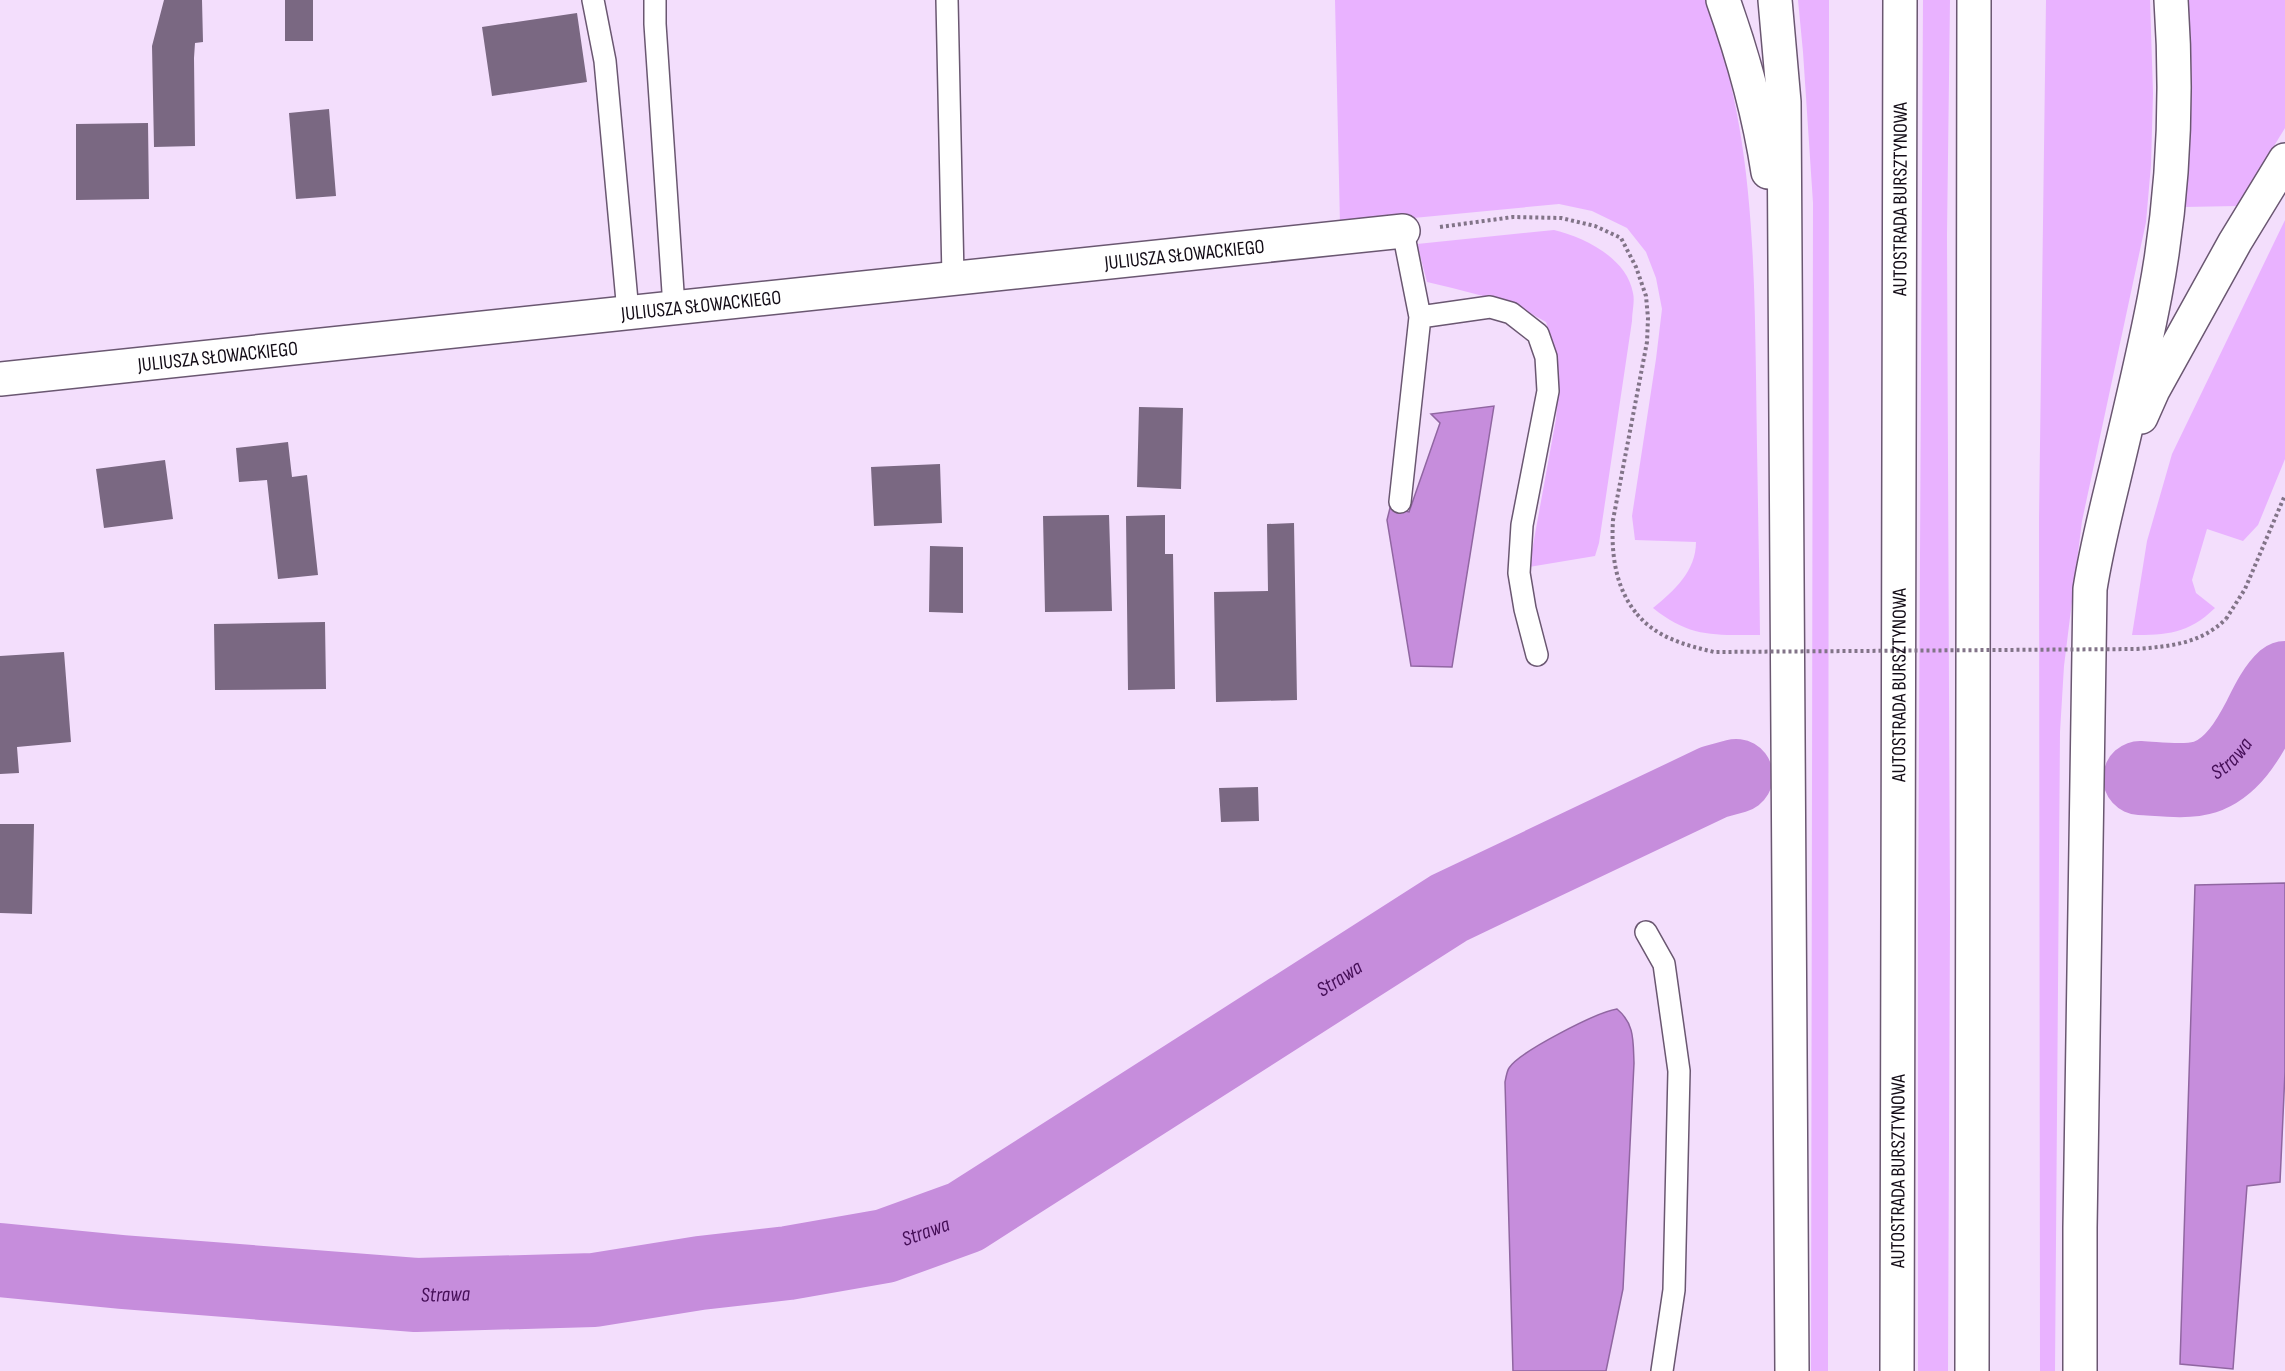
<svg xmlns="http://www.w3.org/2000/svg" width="2285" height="1371" viewBox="0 0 2285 1371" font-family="'Sofia Sans Condensed',sans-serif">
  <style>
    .green { fill: #e9b2ff }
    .water { fill: #c68ddc; stroke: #9066a1; stroke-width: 1.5 }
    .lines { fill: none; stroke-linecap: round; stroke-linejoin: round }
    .river { stroke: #c68ddc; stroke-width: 74 }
    .building { fill: #7a6882 }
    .service-casing { stroke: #6a5771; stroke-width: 24 }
    .minor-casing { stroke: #6a5771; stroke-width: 36 }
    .motorway-casing { stroke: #6a5771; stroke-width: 36 }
    .path { stroke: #827488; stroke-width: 4; stroke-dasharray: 3 3; stroke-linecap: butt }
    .service { stroke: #fff; stroke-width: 21 }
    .minor { stroke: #fff; stroke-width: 33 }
    .motorway { stroke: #fff; stroke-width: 33 }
    .path-bridge { stroke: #827488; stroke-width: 4; stroke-dasharray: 3 3; stroke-linecap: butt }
    .labels { text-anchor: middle; stroke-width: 4.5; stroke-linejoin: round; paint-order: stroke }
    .street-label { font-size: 20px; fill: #130c16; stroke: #f3defc }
    .water-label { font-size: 21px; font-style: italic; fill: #450e57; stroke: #f3defc }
  </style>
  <rect width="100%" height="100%" fill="#f3defc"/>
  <!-- green -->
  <path class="green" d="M1335,0H1705C1752,121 1754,248 1756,376C1757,462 1759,548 1760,635C1715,635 1690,638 1653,608C1674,591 1696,571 1696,542L1635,540L1632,516L1656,359L1662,309L1656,278L1646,252L1627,228L1592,211L1559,204L1340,225Z
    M1798,0H1829L1828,1371H1811L1813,203L1803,52Z
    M1923,0H1950L1947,235L1950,918L1948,1371H1918V926Z
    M2046,0H2150L2153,93L2151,165L2146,222L2082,521L2064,666L2060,732L2055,1371H2040L2039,519Z
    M2186,0H2285V128L2237,206L2184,207Z
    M2285,220V459L2258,525L2243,541L2207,529L2192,580L2196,593L2215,608C2188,634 2167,635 2132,635L2147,541L2172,454Z
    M1554,230C1584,237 1627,258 1633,293C1635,301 1632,312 1632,321L1599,543L1595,556L1529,567L1556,419L1558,390V359L1546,322C1509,300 1468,292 1427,282L1417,244Z"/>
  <!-- water -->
  <path class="water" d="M1494,406L1452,667L1411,666L1387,520L1390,508L1409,512L1440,423L1431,414Z
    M2285,883V1072L2280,1182L2247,1186L2233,1369L2180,1364L2195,885Z
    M1617,1009C1635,1024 1633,1041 1634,1063L1623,1289L1606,1371H1513L1505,1082C1506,1077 1507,1071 1509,1068C1519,1052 1597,1012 1617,1009Z"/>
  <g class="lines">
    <!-- river -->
    <g class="river">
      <path id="s1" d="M2140,778C2160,779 2186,783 2205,777C2232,768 2248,740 2260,717C2267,703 2274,688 2285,678"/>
      <path id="s2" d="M0,1260L122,1272L416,1295L594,1290L700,1273L788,1263L885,1246L965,1217L1449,908L1714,782L1736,776"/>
    </g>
  </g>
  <!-- building -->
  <path class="building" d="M164,0H202L203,42L195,43L194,58L195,146L154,147L152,46Z
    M285,0H313V41H285Z
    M577,13L587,82L492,96L482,27Z
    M329,109L336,196L296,199L289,113Z
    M148,123L149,199L76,200V124Z
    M1139,407L1183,408L1181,489L1137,487Z
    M288,442L292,477L307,475L318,575L278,579L267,480L239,482L236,448Z
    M165,460L173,519L104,528L96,469Z
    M940,464L942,523L874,526L871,467Z
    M1109,515L1112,611L1045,612L1043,516Z
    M1165,515V554H1173L1175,689L1128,690L1126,516Z
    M1294,523L1297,700L1216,702L1214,592L1268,591L1267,524Z
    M930,546L963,547V613L929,612Z
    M325,622L326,689L215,690L214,624Z
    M64,652L71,742L17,747L19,773L0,774V656Z
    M1258,787L1259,821L1221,822L1219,788Z
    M0,824H34L32,914L0,913Z"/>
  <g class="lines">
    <defs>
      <path id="service" d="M593,0L605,61L628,312
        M655,0V24L674,307
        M947,0L953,277
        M1420,317L1490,307L1511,313L1538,334L1546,357L1548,391L1522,525L1519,573L1525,609L1537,655
        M1400,502L1420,317L1403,231
        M1646,932L1664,964L1679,1071L1674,1290L1662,1371"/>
      <g id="minor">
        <path id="s3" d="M0,379L1403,231"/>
      </g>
      <g id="motorway">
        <path d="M1723,0C1743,56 1759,113 1768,172"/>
        <path d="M1775,0L1784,102L1792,1371"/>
        <path d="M2141,417L2153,390L2235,242L2285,160"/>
        <path id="s4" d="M1897,1371L1900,0"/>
        <path d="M1972,1371L1974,0"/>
        <path d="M2080,1371V1228L2090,589C2096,551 2104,519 2113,482C2128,420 2143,358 2155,295C2174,195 2178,101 2171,0"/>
      </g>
    </defs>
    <!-- service casing -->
    <use href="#service" class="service-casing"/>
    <!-- minor casing -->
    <use href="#minor" class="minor-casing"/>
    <!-- motorway casing -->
    <use href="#motorway" class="motorway-casing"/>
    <!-- path -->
    <path class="path" d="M1440,227L1513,217L1561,218L1595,226L1621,238L1636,267L1646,296L1648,318L1647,342L1613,520C1611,553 1615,588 1637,614
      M2226,619L2245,589L2285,495"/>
    <!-- service -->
    <use href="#service" class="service"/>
    <!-- minor -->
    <use href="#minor" class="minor"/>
    <!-- motorway -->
    <use href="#motorway" class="motorway"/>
    <!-- path-bridge -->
    <path class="path-bridge" d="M1637,614C1657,638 1685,645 1714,652L2137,649C2171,646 2200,644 2226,619"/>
  </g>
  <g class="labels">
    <!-- street labels -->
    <g class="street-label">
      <text dy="7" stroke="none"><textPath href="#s4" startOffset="1172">AUTOSTRADA BURSZTYNOWA</textPath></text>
      <text dy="7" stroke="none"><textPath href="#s3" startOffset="1191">JULIUSZA SŁOWACKIEGO</textPath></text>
      <text dy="7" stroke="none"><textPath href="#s3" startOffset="705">JULIUSZA SŁOWACKIEGO</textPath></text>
      <text dy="7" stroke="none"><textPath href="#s3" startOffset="219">JULIUSZA SŁOWACKIEGO</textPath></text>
      <text dy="7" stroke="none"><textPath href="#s4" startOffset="686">AUTOSTRADA BURSZTYNOWA</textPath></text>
      <text dy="7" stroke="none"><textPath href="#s4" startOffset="200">AUTOSTRADA BURSZTYNOWA</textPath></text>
    </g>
    <!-- water labels -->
    <g class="water-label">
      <text dy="7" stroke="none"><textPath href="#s1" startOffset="98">Strawa</textPath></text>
      <text dy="7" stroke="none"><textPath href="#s2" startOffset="1419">Strawa</textPath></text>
      <text dy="7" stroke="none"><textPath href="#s2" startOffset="933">Strawa</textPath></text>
      <text dy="7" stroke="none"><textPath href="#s2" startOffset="447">Strawa</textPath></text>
    </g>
  </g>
</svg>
